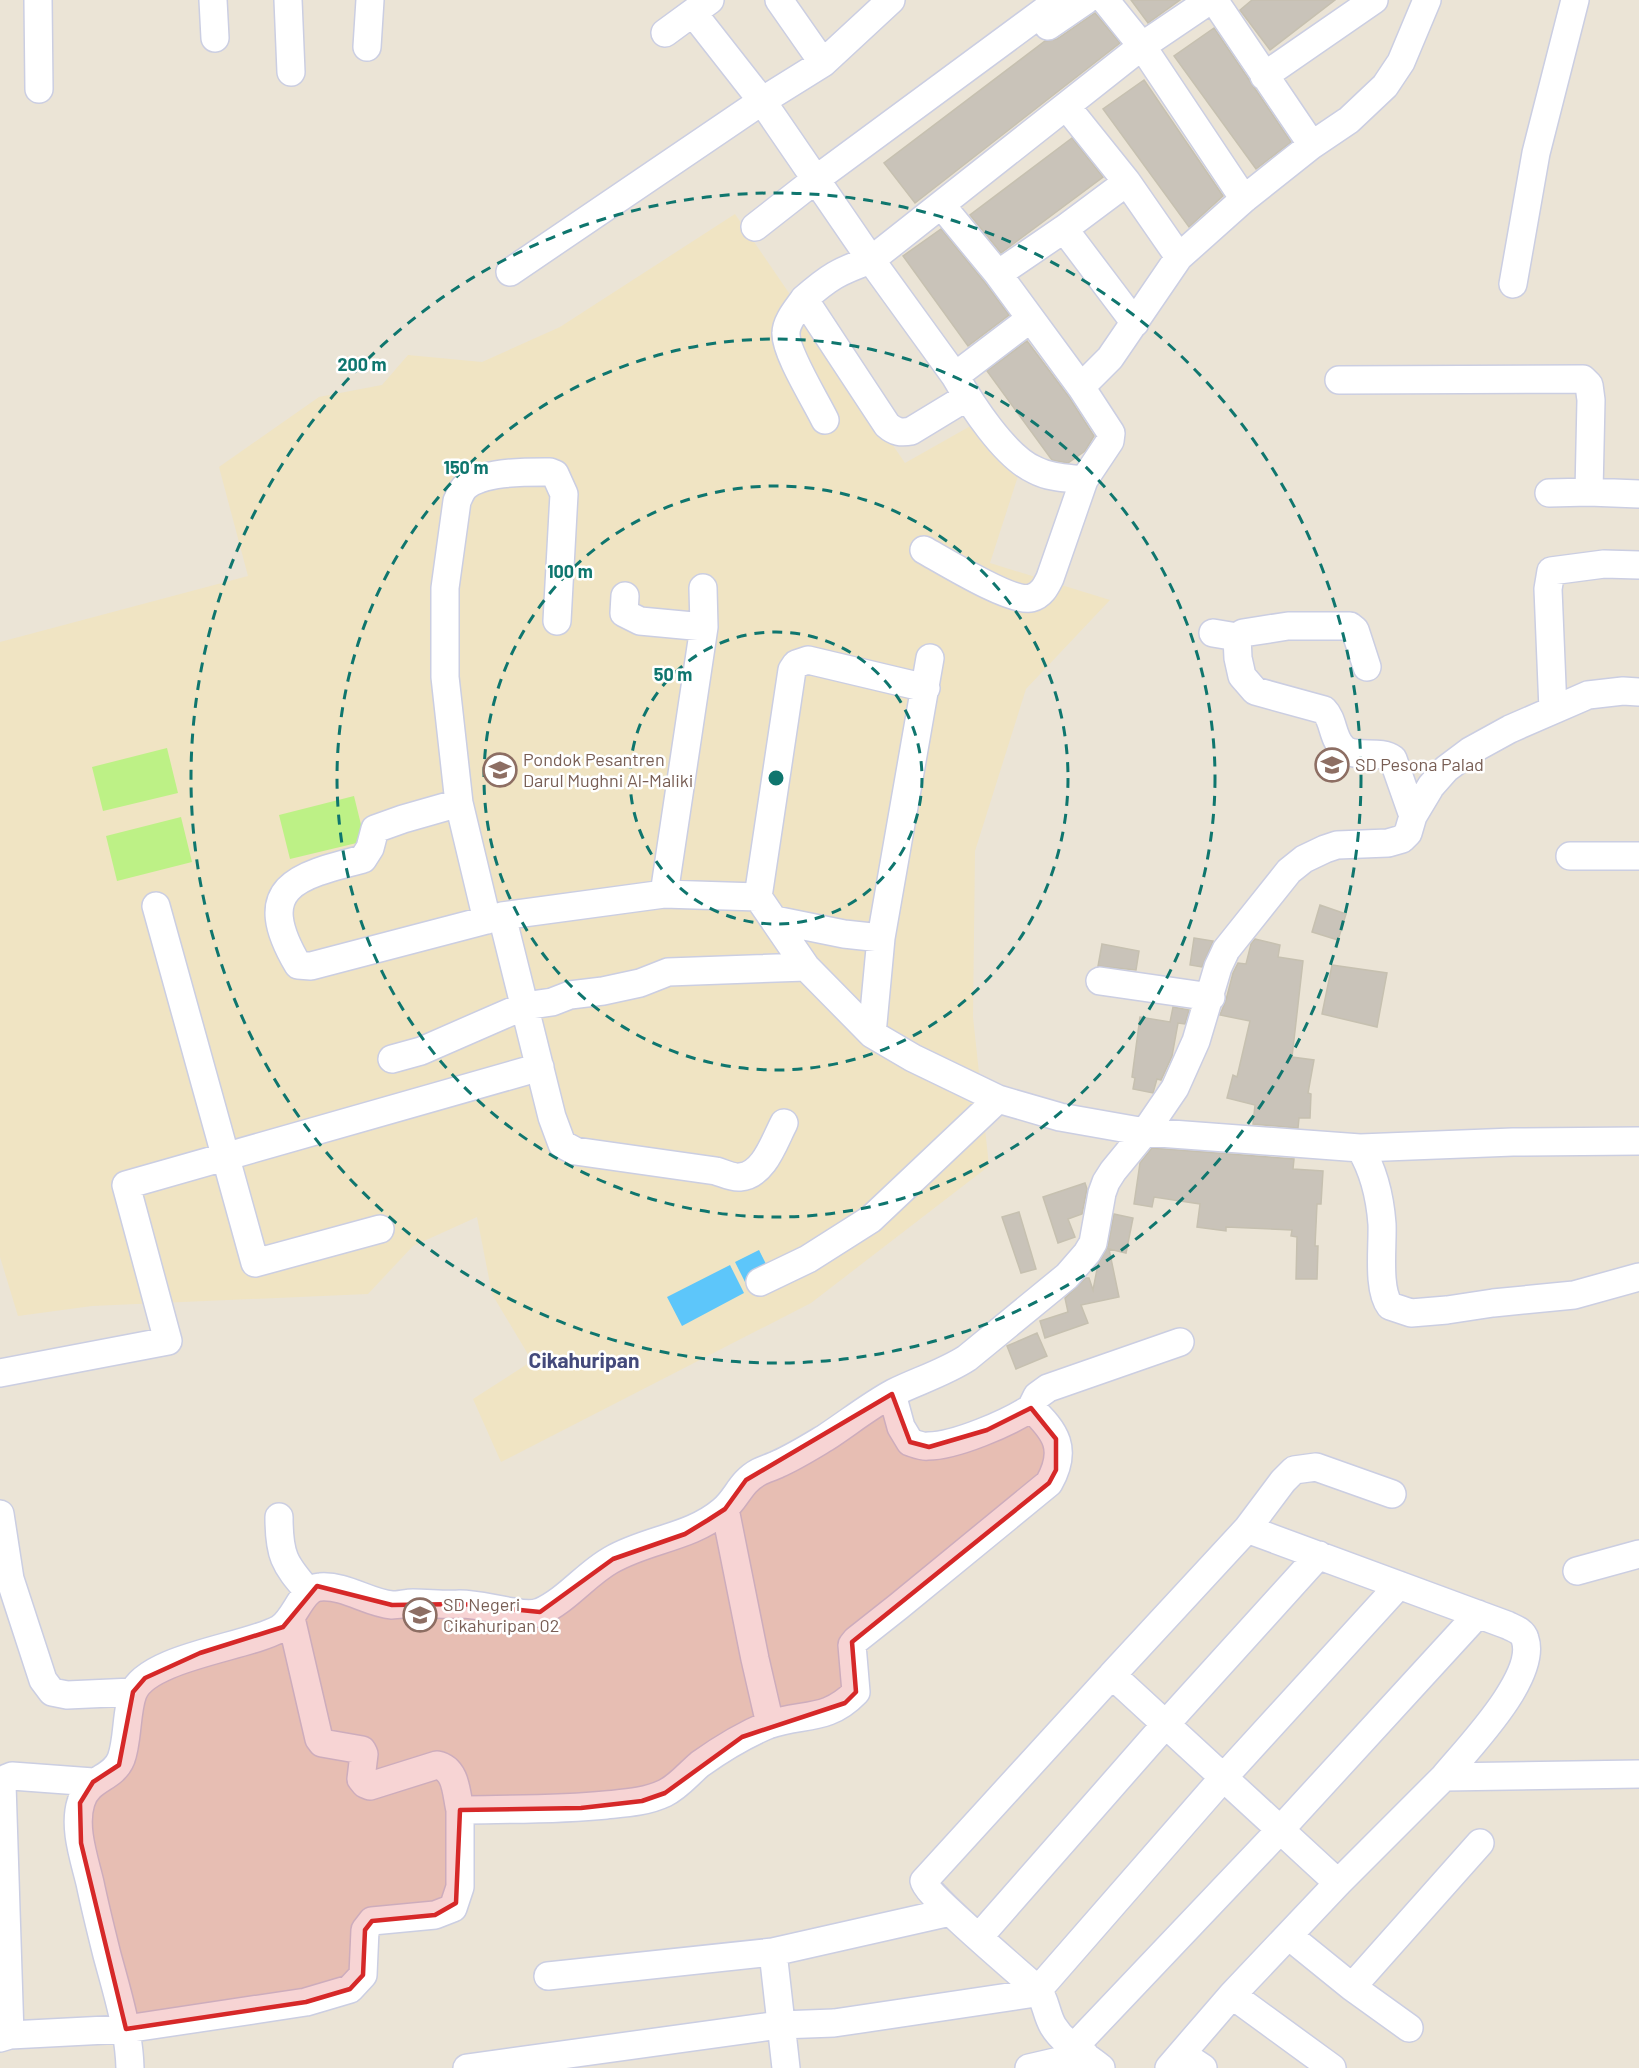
<svg xmlns="http://www.w3.org/2000/svg" width="1639" height="2068" viewBox="0 0 1639 2068" font-family="Barlow,sans-serif">
  <style>
    .education { fill: #f0e4c3 }
    .pitch { fill: #bdf186 }
    .water { fill: #5dc6fa }
    .building { fill: #c9c3b9; stroke: #c6c0b0; stroke-width: 1.5 }
    .lines { fill: none; stroke-linecap: round; stroke-linejoin: round }
    .minor-casing { stroke: #cbcee2; stroke-width: 30 }
    .minor { stroke: #fff; stroke-width: 27 }
    .marked { fill: #d62828; fill-opacity: 0.2; stroke: #d62828; stroke-width: 4.5; stroke-linejoin: round }
    .ring { fill: none; stroke: #0f766e; stroke-width: 3; stroke-dasharray: 10 8 }
    .labels { text-anchor: middle; stroke-width: 5; stroke-linejoin: round; paint-order: stroke }
    .education-label { font-size: 18px; fill: #785e54; stroke: #fff; text-anchor: start }
    .quarter-label { font-size: 21px; font-weight: bold; fill: #444a7b; stroke: #fff }
    .centre { fill: #0f766e; stroke: #fff; stroke-width: 3 }
    .ring-label { font-size: 18px; text-anchor: middle; font-weight: bold; fill: #0f766e; stroke: #fff; stroke-width: 5; stroke-linejoin: round; paint-order: stroke }
  </style>
  <rect width="100%" height="100%" fill="#ebe4d6"/>
  <!-- education -->
  <path class="education" d="M735,214L905,463L974,424L1018,476L990,563L1110,600L1026,689L975,851L973,1017L989,1166L811,1303L501,1462L473,1399L532,1361L492,1294L477,1217L413,1246L368,1294L92,1306L18,1316L0,1257V642L248,576L219,467L319,397L382,385L408,355L482,362L560,327Z"/>
  <!-- pitch -->
  <path class="pitch" d="M167,748L178,793L103,811L92,767Z
    M354,796L365,841L290,859L279,815Z
    M181,817L192,862L117,881L106,836Z"/>
  <!-- water -->
  <path class="water" d="M759,1250L773,1278L749,1290L735,1262Z
    M730,1265L744,1293L682,1326L667,1297Z"/>
  <!-- building -->
  <path class="building" d="M1131,0H1180L1148,23Z
    M1252,0H1335L1270,50L1240,10Z
    M1095,13L1120,43L915,203L884,163L1045,41L1057,39Z
    M1214,28L1291,142L1256,169L1174,56Z
    M1144,80L1223,196L1189,227L1103,109Z
    M1072,138L1103,177L1001,253L970,215Z
    M941,229L986,284L1009,315L968,346L903,256Z
    M1027,341L1069,397L1094,436L1085,451L1068,463L1052,460L987,371Z
    M1320,905L1346,914L1338,940L1312,932Z
    M1194,938L1213,941L1202,967L1190,965Z
    M1255,939L1280,945L1278,957L1303,961L1292,1057L1314,1060L1308,1093L1311,1094L1310,1118H1299L1298,1128L1253,1124L1255,1105L1227,1098L1233,1075L1237,1077L1250,1021L1220,1015L1226,1000L1233,973L1238,963L1246,964L1251,944Z
    M1102,944L1139,951L1136,970L1098,966Z
    M1332,965L1387,973L1377,1027L1322,1014Z
    M1173,1007L1189,1010L1185,1024L1178,1023L1172,1056L1161,1080L1157,1079L1153,1093L1133,1089L1135,1078L1132,1077L1140,1017L1170,1022Z
    M1152,1148L1294,1159L1293,1169L1323,1171L1321,1204H1317L1315,1246H1318L1317,1279H1296L1297,1237L1291,1236L1292,1230L1226,1227V1231L1197,1227L1200,1204L1154,1197L1152,1207L1134,1204L1140,1163Z
    M1085,1183L1087,1189L1082,1214L1068,1219L1075,1237L1058,1243L1043,1197Z
    M1019,1212L1036,1269L1021,1273L1002,1217Z
    M1114,1214L1133,1218L1126,1253L1109,1249L1119,1297L1081,1305L1088,1323L1045,1338L1040,1321L1068,1312L1065,1298L1086,1278H1089L1093,1290L1098,1264L1108,1246Z
    M1037,1333L1047,1356L1016,1369L1007,1346Z"/>
  <g class="lines">
    <defs>
      <path id="minor" d="M38,0L39,89
        M213,0L215,38
        M288,0L291,72
        M779,0L823,63
        M1105,0L1142,46L1244,199
        M1214,0L1312,145
        M693,13L762,101L871,260L955,376C971,404 1005,457 1035,470C1050,478 1068,478 1084,480
        M1048,26L1086,0
        M665,33L710,0
        M367,47L370,0
        M1264,76L1374,0
        M1066,106L1127,182L1179,257
        M755,227L815,180L1059,0
        M1064,229L1135,323
        M510,272L762,101L823,63L891,0
        M998,274L1064,229L1127,182
        M1513,284L1536,153L1575,0
        M804,299C798,308 786,321 786,333C785,352 816,401 825,420
        M955,376L1030,319
        M1339,380L1583,379L1589,385L1591,400L1589,492
        M1081,387L1110,358L1179,257L1244,199L1312,145L1349,120L1385,86L1401,62L1427,0
        M967,397L911,431C901,433 895,432 887,425L804,299C829,277 839,271 871,260L1142,46L1210,0
        M1549,493L1589,492L1639,494
        M924,550C944,561 1012,603 1031,598C1042,595 1046,586 1050,578L1084,480L1110,441L1111,433L1081,387L998,274L942,206
        M625,596L624,613L640,621L704,627
        M1213,633L1237,637L1238,658L1242,676L1255,691L1324,710C1334,720 1332,738 1343,748C1354,759 1380,749 1393,759L1413,816
        M1237,637L1243,633L1288,626H1350L1355,630L1367,667
        M1553,710L1548,589L1551,571L1604,564L1639,565
        M459,803L403,819L375,829L370,848L363,859C296,876 252,887 298,965L311,966L502,916L664,894L758,897L806,967L872,1034L913,1058L998,1099L1060,1117L1145,1132L1360,1148C1374,1171 1380,1197 1382,1224C1383,1246 1377,1289 1390,1306L1411,1313L1447,1310L1493,1303L1574,1295L1639,1277
        M1570,856H1639
        M664,894L704,627L703,588
        M758,897L792,670L796,664L808,660L926,688
        M156,906L255,1263L380,1229
        M502,916L552,1117L562,1144L575,1151L716,1171C723,1173 732,1178 740,1177C764,1175 774,1142 784,1123
        M487,920L459,803L445,677V588L457,501C459,497 461,492 464,488C481,471 527,472 550,472L555,474L564,494L557,621
        M775,920L844,934L881,938
        M1100,981L1211,997
        M872,1034L881,938L930,658
        M392,1059L421,1051L524,1006L552,1002L570,995L603,991L640,983L668,972L806,967
        M1360,1148L1513,1142L1639,1141
        M760,1282L808,1259L871,1219L998,1099
        M0,1373L168,1341L126,1185L540,1067
        M1031,1408L1037,1396L1048,1388L1180,1342
        M725,1509L755,1659L770,1724
        M0,1514L10,1579L43,1680L52,1692L67,1695L133,1692
        M279,1517C279,1555 284,1564 308,1591
        M1247,1529L1507,1625C1513,1628 1523,1631 1525,1639C1538,1677 1467,1749 1444,1777
        M1577,1571L1639,1554
        M291,1618L319,1739L322,1743L362,1750L364,1754L361,1779L365,1784L370,1786L437,1765C457,1769 456,1794 460,1810C509,1809 558,1810 606,1805C626,1803 646,1802 665,1793C679,1786 688,1774 700,1764C721,1749 744,1735 768,1725C802,1712 826,1723 856,1692L852,1645L856,1640L899,1606L1049,1483C1068,1449 1056,1432 1031,1408C1008,1423 955,1446 928,1446C922,1447 916,1444 910,1442L901,1427L892,1394
        M1112,1675L1247,1529L1283,1481L1294,1470L1316,1467L1392,1494
        M1289,1936L1352,1987L1409,2028
        M979,1937L1165,1725L1319,1555
        M773,1952L786,2068
        M548,1976L773,1952L950,1912
        M1352,1987L1480,1843
        M1232,1995L1332,2068
        M10,2035L2,1784L7,1778L12,1776L93,1782
        M0,2038L10,2035L126,2029L306,2002L350,1989L363,1975L365,1930L372,1921L435,1915L453,1908L460,1887V1810
        M1073,2048L1280,1830L1478,1614
        M1182,2054L1203,2068
        M130,2068C129,2030 117,1992 107,1955C101,1931 95,1907 90,1883C84,1858 73,1827 81,1802C88,1778 113,1779 121,1759C128,1741 126,1711 133,1693C147,1657 247,1647 279,1629C296,1619 301,1588 320,1587C346,1585 368,1603 392,1605C399,1605 406,1603 413,1603C429,1603 444,1605 460,1604C478,1604 496,1610 514,1612C523,1614 532,1615 540,1612C567,1600 586,1574 611,1560C647,1539 690,1538 722,1511C737,1499 740,1482 759,1472C765,1469 772,1467 778,1464C794,1457 810,1447 825,1438C848,1423 869,1406 893,1393C917,1381 944,1373 967,1358L1067,1276L1087,1253L1093,1243L1102,1193L1106,1182L1113,1171L1145,1132L1175,1088L1196,1041L1218,967L1226,950L1289,871L1304,859L1325,849L1337,845L1388,843L1402,839L1408,833L1413,816L1431,786L1446,769L1470,751L1510,729L1588,695L1623,691L1639,692
        M467,2068L780,2025L834,2023L1029,1994L1038,1990L1223,1778L1399,1585
        M1029,2068L1085,2055
        M1101,2068C1084,2054 1064,2044 1053,2026C1046,2014 1046,2001 1038,1990C1021,1974 926,1895 924,1881L1112,1675L1338,1883
        M1169,2068L1232,1995L1338,1883L1444,1777L1639,1774"/>
    </defs>
    <!-- minor casing -->
    <use href="#minor" class="minor-casing"/>
    <!-- minor -->
    <use href="#minor" class="minor"/>
  </g>
  <!-- marked area -->
  <path class="marked" d="M892,1394L910,1442L929,1447L987,1430L1031,1408L1056,1439V1470L1049,1483L852,1642L856,1692L845,1703L742,1737L665,1793L642,1801L581,1808L460,1810L456,1903L435,1915L372,1921L365,1930L363,1975L350,1989L306,2002L126,2029L81,1843L80,1803L93,1782L119,1765L133,1692L145,1678L200,1653L283,1627L317,1586L392,1605L462,1604L540,1612L613,1559L685,1534L708,1520L725,1509L746,1480Z"/>
  <!-- distance rings -->
  <g class="ring">
    <circle cx="776" cy="778" r="146"/>
    <circle cx="776" cy="778" r="292"/>
    <circle cx="776" cy="778" r="439"/>
    <circle cx="776" cy="778" r="585"/>
  </g>
  <!-- icons -->
  <defs>
    <symbol id="school-ring" viewBox="-11 -11 22 22"><circle r="9.5" fill="#fff" stroke="#8d6e63" stroke-width="1.5"/><path d="M0-5L7-2L0 1L-7-2ZM-4 1L0 2.5L4 1V4Q0 6-4 4Z" fill="#8d6e63"/></symbol>
  </defs>
  <g fill-rule="evenodd">
    <use href="#school-ring" x="1313" y="746" width="38" height="38"/>
    <use href="#school-ring" x="481" y="751" width="38" height="38"/>
    <use href="#school-ring" x="401" y="1596" width="38" height="38"/>
  </g>
  <g class="labels">
    <!-- education labels -->
    <g class="education-label">
      <text x="523" y="766">Pondok Pesantren<tspan x="523" dy="21">Darul Mughni Al-Maliki</tspan></text>
      <text x="1355" y="771">SD Pesona Palad</text>
      <text x="443" y="1611">SD Negeri<tspan x="443" dy="21">Cikahuripan 02</tspan></text>
    </g>
    <!-- quarter labels -->
    <g class="quarter-label">
      <text x="584" y="1368">Cikahuripan</text>
    </g>
  </g>
  <circle cx="776" cy="778" r="9" class="centre"/>
  <g class="ring-label">
    <text x="362" y="371">200 m</text>
    <text x="466" y="474">150 m</text>
    <text x="570" y="578">100 m</text>
    <text x="673" y="681">50 m</text>
  </g>
</svg>
